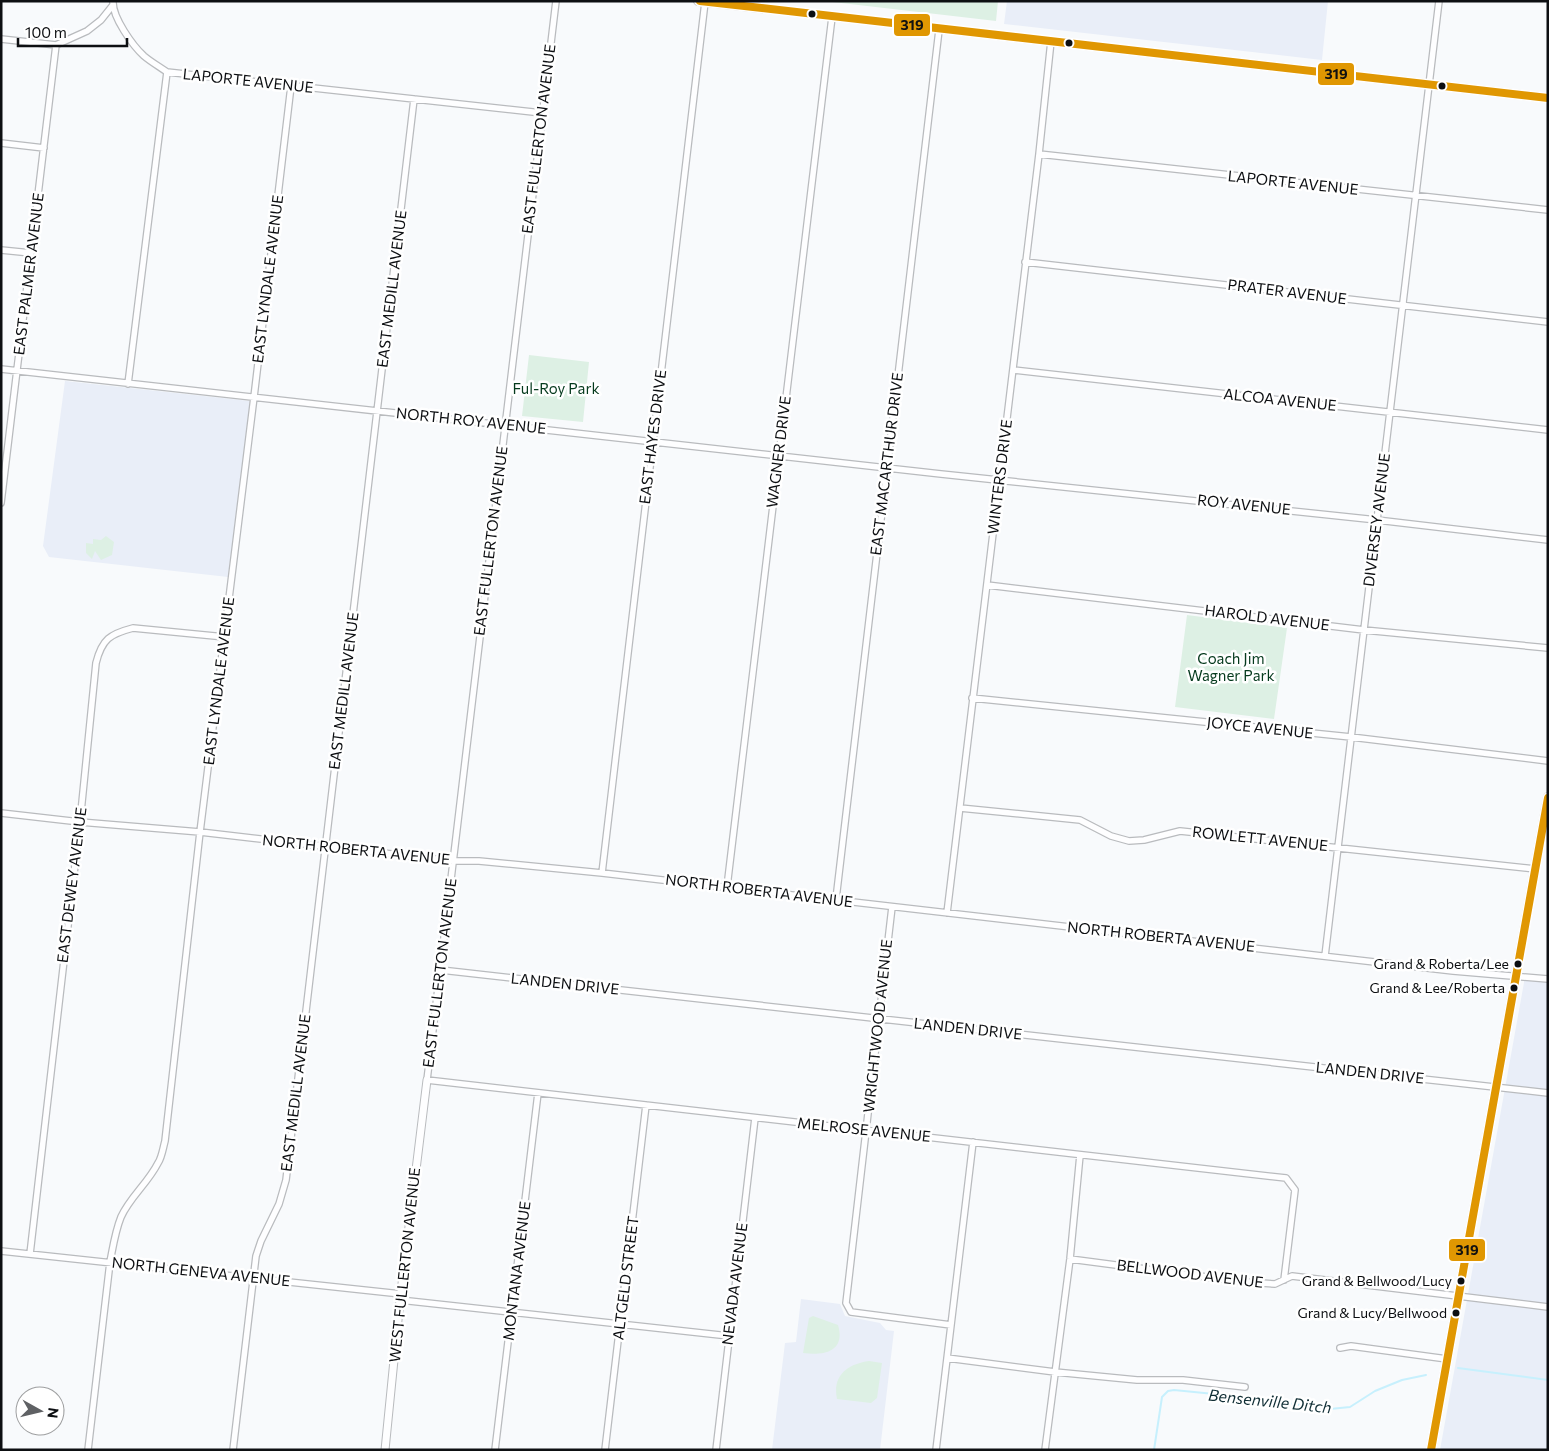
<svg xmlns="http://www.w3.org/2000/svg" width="1549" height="1451" viewBox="0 0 1549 1451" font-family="Commissioner,sans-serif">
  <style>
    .built { fill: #e9eef8 }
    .green { fill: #ddf0e4 }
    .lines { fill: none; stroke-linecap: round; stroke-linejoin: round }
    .stream { stroke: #c7f0fd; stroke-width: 2 }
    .minor-casing { stroke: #b9bbbe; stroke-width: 8 }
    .tertiary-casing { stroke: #b9bbbe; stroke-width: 9 }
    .secondary-casing { stroke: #b9bbbe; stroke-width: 10 }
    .minor { stroke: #fefeff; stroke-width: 5.5 }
    .tertiary { stroke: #fefeff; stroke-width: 7 }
    .secondary { stroke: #fefeff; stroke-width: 8 }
    .bus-1-casing { stroke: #fff; stroke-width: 11 }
    .bus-1 { stroke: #e09702; stroke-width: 8 }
    .bus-dot { fill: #0d0f12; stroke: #fff; stroke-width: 2 }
    .labels { text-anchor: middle; stroke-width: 5; stroke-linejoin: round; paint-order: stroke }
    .bus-label { font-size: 14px; fill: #0d0f12; stroke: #fff; text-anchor: end }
    .street-label { font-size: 15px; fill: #0d0f12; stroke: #fff }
    .park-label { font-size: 15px; fill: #053a1d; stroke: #fff }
    .water-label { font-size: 16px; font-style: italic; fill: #102e35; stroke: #fff }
    .line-badge { stroke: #fff; stroke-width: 2 }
    .pale-badge-label { font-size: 14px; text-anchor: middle; font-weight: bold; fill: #111 }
  </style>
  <rect width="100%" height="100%" fill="#f8fafc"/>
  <!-- built -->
  <path class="built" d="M1007,1H1328L1322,60L1004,24Z
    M65,381L250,401L228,577L49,557L43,546Z
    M1525,977L1548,979V1450H1440Z
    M801,1299L840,1304L845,1316L880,1323L886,1330L894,1331L880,1450H772L785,1343L796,1342Z"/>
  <!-- green -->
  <path class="green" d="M824,1H998L996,21Z
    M529,355L589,362L583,422L522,416Z
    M106,536L114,542L112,555L101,560L95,551L92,559L86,553V543L93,544V539L101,540Z
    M1187,615L1287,628L1274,719L1175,707Z
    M813,1316L838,1325C846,1352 823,1356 803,1353L809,1318Z
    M869,1361L882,1363L877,1398L871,1403L837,1399C832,1375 848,1364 869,1361Z"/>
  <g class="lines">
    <!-- stream -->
    <path class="stream" d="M1458,1368L1548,1380
      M1154,1450L1162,1397L1168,1391L1174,1390L1224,1395L1330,1409L1350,1407L1375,1391L1402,1380L1426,1375"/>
    <defs>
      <path id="minor" d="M113,1C112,17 133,46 144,56C151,62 160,67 167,72L542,113
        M556,1L427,1080L1286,1178L1295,1190L1284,1280
        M1,39L56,45L87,31L101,20L113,5
        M1,143L44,148
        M1039,154L1548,210
        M1,250L31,253
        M1025,262L1548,322
        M1,369L941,474L1377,520L1548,540
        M1013,370L1548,430
        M128,384L167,72
        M1,503L56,45
        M987,585L1364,630L1548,648
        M972,698L1351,737L1548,761
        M960,808L1080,820L1111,836L1129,841L1144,840L1180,831L1535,869
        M1,813L80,822L200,832L453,861H479L602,873L1453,971L1548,979
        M602,873L705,2
        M727,887L832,17
        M836,899L939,30
        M892,907L846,1303L851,1312L951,1325
        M947,913L1039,154L1051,41
        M1325,956L1439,1
        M441,970L1548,1093
        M1,1251L401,1294
        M30,1254L80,822L96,663C102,639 110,634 133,628L225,637
        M1070,1259L1245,1282L1275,1284L1292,1276L1548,1307
        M400,1300L729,1336
        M1340,1348L1351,1346L1447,1359
        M947,1358L1055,1372L1137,1380H1183L1245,1387
        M88,1450L110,1262C113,1247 115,1232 121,1217C130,1197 148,1183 158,1163C162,1157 163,1148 165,1141L200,832L254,397L291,86
        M233,1450L256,1256L261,1241L279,1204L286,1180L414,99
        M495,1450L538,1093
        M605,1450L646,1105
        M716,1450L755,1118
        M936,1450L973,1142
        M1045,1450L1070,1259L1080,1155"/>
      <path id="tertiary" d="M385,1450L400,1300L427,1080"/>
      <path id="secondary" d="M698,1L1548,98
        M1431,1450L1548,797"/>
    </defs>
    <!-- minor casing -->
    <use href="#minor" class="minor-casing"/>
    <!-- tertiary casing -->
    <use href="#tertiary" class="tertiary-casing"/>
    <!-- secondary casing -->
    <use href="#secondary" class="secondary-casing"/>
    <!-- minor -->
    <use href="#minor" class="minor"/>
    <!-- tertiary -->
    <use href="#tertiary" class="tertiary"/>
    <!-- secondary -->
    <use href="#secondary" class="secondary"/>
    <defs>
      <path id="bus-1" d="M700,1L1548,98
        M1431,1450L1548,798"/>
    </defs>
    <!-- bus-1 casing -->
    <use href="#bus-1" class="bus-1-casing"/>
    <!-- bus-1 -->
    <use href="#bus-1" class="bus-1"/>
  </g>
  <!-- markers -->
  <g class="bus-dot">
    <circle cx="812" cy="14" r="4.5"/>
    <circle cx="1069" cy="43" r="4.5"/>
    <circle cx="1442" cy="86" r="4.5"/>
    <circle cx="1518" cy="964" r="4.5"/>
    <circle cx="1514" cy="988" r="4.5"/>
    <circle cx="1461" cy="1281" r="4.5"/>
    <circle cx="1456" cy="1313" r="4.5"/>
  </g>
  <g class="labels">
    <!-- bus labels -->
    <g class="bus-label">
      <text x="1509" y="969">Grand &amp; Roberta/Lee</text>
      <text x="1505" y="993">Grand &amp; Lee/Roberta</text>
      <text x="1452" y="1286">Grand &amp; Bellwood/Lucy</text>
      <text x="1447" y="1318">Grand &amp; Lucy/Bellwood</text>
    </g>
    <!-- street labels -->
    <g class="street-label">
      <text transform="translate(248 81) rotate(6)" y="5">LAPORTE AVENUE</text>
      <text transform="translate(539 139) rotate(-83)" y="5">EAST FULLERTON AVENUE</text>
      <text transform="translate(1293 183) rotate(6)" y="5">LAPORTE AVENUE</text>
      <text transform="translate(29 274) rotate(-83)" y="5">EAST PALMER AVENUE</text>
      <text transform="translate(268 279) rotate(-83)" y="5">EAST LYNDALE AVENUE</text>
      <text transform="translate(392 289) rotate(-83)" y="5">EAST MEDILL AVENUE</text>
      <text transform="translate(1287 292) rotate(7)" y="5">PRATER AVENUE</text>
      <text transform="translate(1280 400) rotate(6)" y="5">ALCOA AVENUE</text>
      <text transform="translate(471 421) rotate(6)" y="5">NORTH ROY AVENUE</text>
      <text transform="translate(653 437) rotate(-83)" y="5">EAST HAYES DRIVE</text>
      <text transform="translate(779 452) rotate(-83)" y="5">WAGNER DRIVE</text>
      <text transform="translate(887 464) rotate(-83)" y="5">EAST MACARTHUR DRIVE</text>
      <text transform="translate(1000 477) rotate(-83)" y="5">WINTERS DRIVE</text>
      <text transform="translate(1244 505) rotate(6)" y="5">ROY AVENUE</text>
      <text transform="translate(1377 520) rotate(-83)" y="5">DIVERSEY AVENUE</text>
      <text transform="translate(491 541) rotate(-83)" y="5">EAST FULLERTON AVENUE</text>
      <text transform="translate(1267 618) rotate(7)" y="5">HAROLD AVENUE</text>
      <text transform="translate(219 681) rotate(-83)" y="5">EAST LYNDALE AVENUE</text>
      <text transform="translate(344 691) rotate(-83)" y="5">EAST MEDILL AVENUE</text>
      <text transform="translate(1260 728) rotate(6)" y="5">JOYCE AVENUE</text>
      <text transform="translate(1260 839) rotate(6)" y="5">ROWLETT AVENUE</text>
      <text transform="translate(356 850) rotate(6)" y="5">NORTH ROBERTA AVENUE</text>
      <text transform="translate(72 885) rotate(-83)" y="5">EAST DEWEY AVENUE</text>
      <text transform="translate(759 891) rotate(7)" y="5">NORTH ROBERTA AVENUE</text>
      <text transform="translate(1161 937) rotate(6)" y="5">NORTH ROBERTA AVENUE</text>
      <text transform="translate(440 973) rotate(-83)" y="5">EAST FULLERTON AVENUE</text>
      <text transform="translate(565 984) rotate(6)" y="5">LANDEN DRIVE</text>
      <text transform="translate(878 1026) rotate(-84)" y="5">WRIGHTWOOD AVENUE</text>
      <text transform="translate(968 1029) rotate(6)" y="5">LANDEN DRIVE</text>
      <text transform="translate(1370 1073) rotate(6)" y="5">LANDEN DRIVE</text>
      <text transform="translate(296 1093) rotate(-83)" y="5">EAST MEDILL AVENUE</text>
      <text transform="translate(864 1130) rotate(6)" y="5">MELROSE AVENUE</text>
      <text transform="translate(405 1265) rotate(-84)" y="5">WEST FULLERTON AVENUE</text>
      <text transform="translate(517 1271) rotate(-83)" y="5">MONTANA AVENUE</text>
      <text transform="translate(201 1272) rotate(6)" y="5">NORTH GENEVA AVENUE</text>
      <text transform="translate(1190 1274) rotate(7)" y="5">BELLWOOD AVENUE</text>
      <text transform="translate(626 1278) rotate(-83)" y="5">ALTGELD STREET</text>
      <text transform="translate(735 1284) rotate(-83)" y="5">NEVADA AVENUE</text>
    </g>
    <!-- park labels -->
    <g class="park-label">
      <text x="556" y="394">Ful-Roy Park</text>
      <text x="1231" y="664">Coach Jim<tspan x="1231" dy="17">Wagner Park</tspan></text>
    </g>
    <!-- water labels -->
    <g class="water-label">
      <text transform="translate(1270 1401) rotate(6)" y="6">Bensenville Ditch</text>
    </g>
  </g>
  <g class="line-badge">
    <rect x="893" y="13" width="38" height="24" rx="5" fill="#e09702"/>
    <rect x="1317" y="62" width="38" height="24" rx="5" fill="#e09702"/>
    <rect x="1448" y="1238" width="38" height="24" rx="5" fill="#e09702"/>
  </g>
  <g class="pale-badge-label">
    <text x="912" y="30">319</text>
    <text x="1336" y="79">319</text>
    <text x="1467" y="1255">319</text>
  </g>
  <!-- border -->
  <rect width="1549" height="1451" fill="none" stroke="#0d0f12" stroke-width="5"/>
  <!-- north arrow -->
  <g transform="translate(40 1411) rotate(98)"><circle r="24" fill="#ffffff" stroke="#9e9fa0"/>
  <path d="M0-4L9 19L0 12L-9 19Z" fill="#5f6164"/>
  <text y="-8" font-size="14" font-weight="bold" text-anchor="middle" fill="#0d0f12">N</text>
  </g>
  <!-- scale -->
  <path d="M18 38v8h109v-8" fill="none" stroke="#0d0f12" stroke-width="2.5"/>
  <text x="25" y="38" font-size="15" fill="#0d0f12" stroke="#ffffff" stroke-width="4" paint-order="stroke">100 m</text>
</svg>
